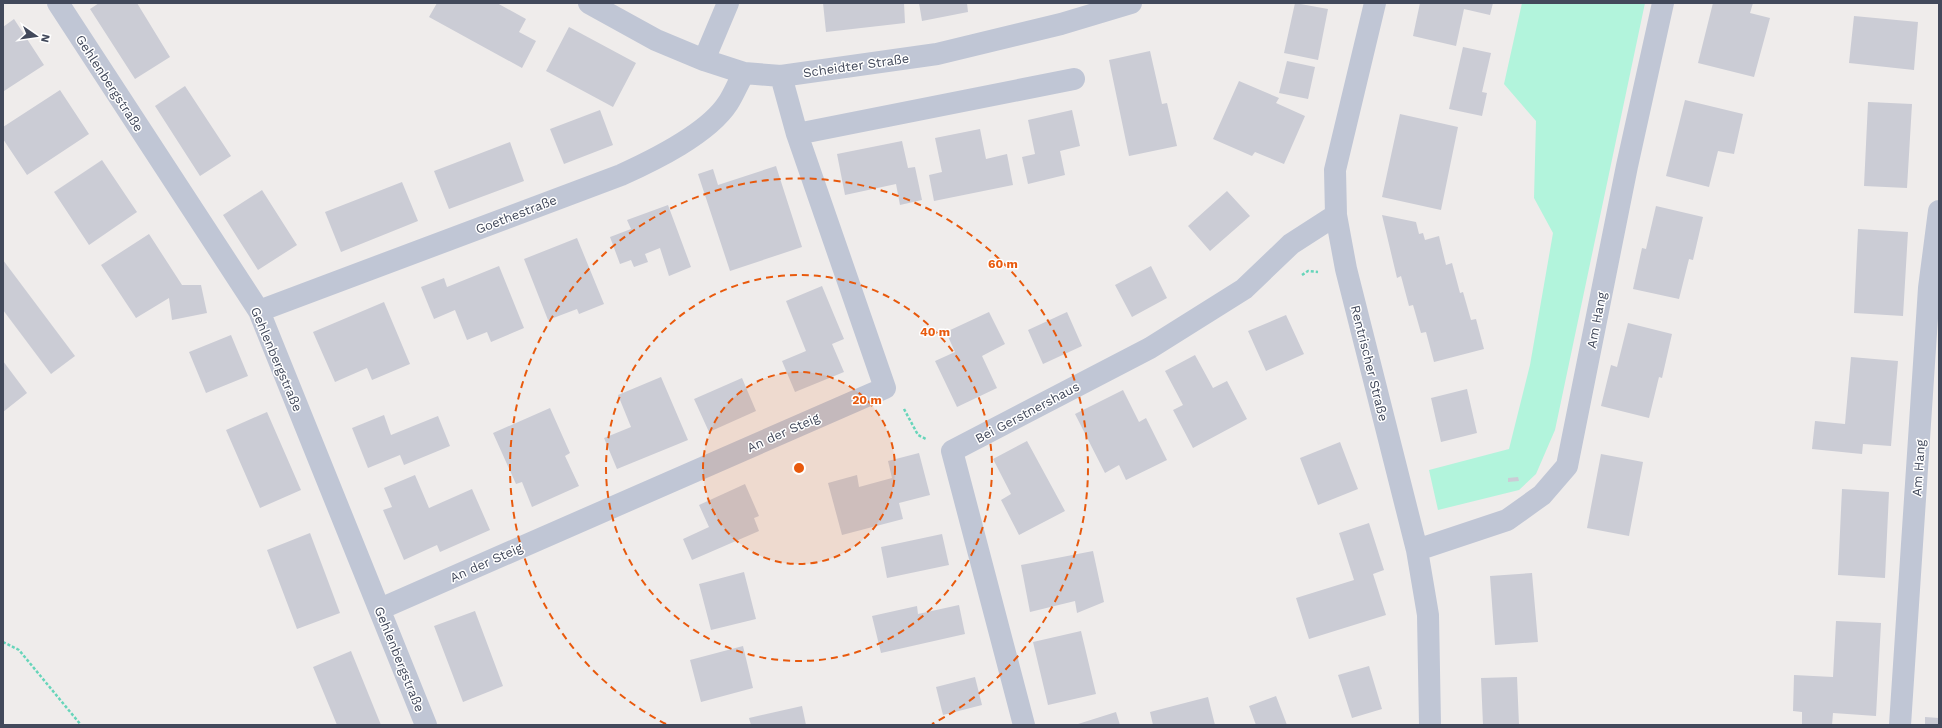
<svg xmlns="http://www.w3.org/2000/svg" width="1942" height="728" viewBox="0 0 1942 728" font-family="'Work Sans',sans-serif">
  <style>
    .green { fill: #b2f4dc }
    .building { fill: #cbccd5 }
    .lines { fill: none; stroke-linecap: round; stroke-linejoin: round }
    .path { stroke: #67d5ba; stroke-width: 2.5; stroke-dasharray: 3 2; stroke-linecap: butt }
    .minor { stroke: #c0c6d5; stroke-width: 22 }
    .ring { fill: none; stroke: #e8590c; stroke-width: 2; stroke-dasharray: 7 5 }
    .labels { text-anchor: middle; stroke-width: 3; stroke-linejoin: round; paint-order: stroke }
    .street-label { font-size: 13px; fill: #42495b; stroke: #fff }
    .centre { fill: #e8590c; stroke: #fff; stroke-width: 2 }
    .ring-label { font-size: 12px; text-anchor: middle; font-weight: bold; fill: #e8590c; stroke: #fff; stroke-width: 3; stroke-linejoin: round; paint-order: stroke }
  </style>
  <rect width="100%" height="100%" fill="#efeceb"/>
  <!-- green -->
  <path class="green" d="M1522,3H1645L1555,430L1536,474L1519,490L1438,510L1429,470L1509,449L1530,365L1553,233L1534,198L1536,121L1504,84Z"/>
  <!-- building -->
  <path class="building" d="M99,3H137L170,57L135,79L90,9Z
    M437,3H497L526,19L519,32L536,41L522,68L429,17Z
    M823,3H904L905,23L826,32Z
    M919,3H967L968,12L922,21Z
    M1295,3L1328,9L1318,60L1284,53Z
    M1420,3L1440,4L1493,3L1490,15L1464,9L1456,46L1413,36Z
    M1713,3H1753L1750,13L1770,18L1754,77L1698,63Z
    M1854,16L1918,22L1914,70L1849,63Z
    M14,19L44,65L4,91L3,27Z
    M569,27L636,63L613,107L546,71Z
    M1463,47L1491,53L1482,92L1487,93L1482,116L1449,109Z
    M1150,51L1162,104L1167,103L1177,146L1129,156L1109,60Z
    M1287,61L1315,67L1308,99L1279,93Z
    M1239,81L1279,98L1276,103L1305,116L1284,164L1255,152L1252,156L1213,139Z
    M185,86L231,156L200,176L155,106Z
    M60,90L89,134L27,175L3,139V127Z
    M1685,100L1743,114L1734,154L1718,151L1709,187L1666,176Z
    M1868,102L1912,104L1907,188L1864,186Z
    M600,110L613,145L564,164L550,129Z
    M1072,110L1080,146L1060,151L1065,175L1028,184L1022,157L1035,154L1028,120Z
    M1400,114L1458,127L1441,210L1382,197Z
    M980,129L986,159L1007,154L1013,185L934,201L929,175L942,172L935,138Z
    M902,141L908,168L915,167L922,200L900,205L896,184L845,195L837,154Z
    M510,142L524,181L449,209L434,171Z
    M102,160L137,212L89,245L54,192Z
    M776,166L802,247L730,271L698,174L713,169L718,185Z
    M402,182L418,221L341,252L325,212Z
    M262,190L297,245L258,270L223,215Z
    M1227,191L1250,216L1210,251L1188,226Z
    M668,205L691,267L669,276L660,248L645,254L648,262L634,267L631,260L620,264L610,237L631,229L627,220Z
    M1656,206L1703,217L1693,260L1689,259L1679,299L1633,289L1642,248L1646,249Z
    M1382,215L1416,222L1419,234L1423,233L1425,240L1439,236L1446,265L1452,263L1460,293L1463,292L1471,320L1476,319L1484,349L1434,362L1426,332L1421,333L1413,305L1409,306L1401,276L1397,278Z
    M1858,229L1908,232L1903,316L1854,313Z
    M149,234L182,285H201L207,313L172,320L169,298L136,318L101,265Z
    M577,238L604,304L579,314L577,309L548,320L524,259Z
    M3,260L75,356L51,374L3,310Z
    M499,266L524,328L491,342L487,332L467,340L455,310L434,319L421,287L444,278L447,287Z
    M1151,266L1167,298L1132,317L1115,285Z
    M822,286L844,339L832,344L844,372L795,392L782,361L806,351L786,301Z
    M384,302L410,364L372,380L367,368L335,382L313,332Z
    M989,312L1005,344L982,356L997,388L957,407L935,361L955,352L946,332Z
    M1067,312L1082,346L1043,364L1028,330Z
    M1286,315L1304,354L1266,371L1248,331Z
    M1628,323L1672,334L1662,378L1659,377L1649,418L1601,406L1611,365L1617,367Z
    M231,335L248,376L206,393L189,352Z
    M1195,355L1213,388L1227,381L1247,419L1193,448L1173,410L1183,405L1165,371Z
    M1851,357L1898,361L1891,446L1863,444L1862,454L1812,449L1815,421L1845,424Z
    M3,361L27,393L3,412Z
    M661,377L688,440L617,469L604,438L631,427L618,395Z
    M742,378L756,411L709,432L694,399Z
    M1467,389L1477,433L1441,442L1431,398Z
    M1123,390L1139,422L1146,418L1167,460L1126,480L1119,465L1105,473L1075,414Z
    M550,408L570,453L565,456L579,486L532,507L522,482L516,484L493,433Z
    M267,412L301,490L260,508L226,430Z
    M384,415L391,435L438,416L450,446L404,465L400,455L368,468L352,428Z
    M1027,441L1065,511L1019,535L1001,500L1011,494L993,459Z
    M1340,442L1358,489L1318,505L1300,458Z
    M919,453L930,495L899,503L903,519L842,535L828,483L857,475L859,487L892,478L888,461Z
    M1601,454L1643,462L1629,536L1587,528Z
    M415,475L429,508L472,489L490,530L440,552L437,545L404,560L383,510L392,507L384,488Z
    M1518,477L1519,481L1508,482V478Z
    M745,484L759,516L754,518L759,531L692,560L683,539L709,527L699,505Z
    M1842,489L1889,492L1885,578L1838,575Z
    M1369,523L1384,570L1373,574L1386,615L1309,639L1296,598L1354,580L1339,533Z
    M310,533L340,613L297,629L267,550Z
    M942,534L949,565L887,578L881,547Z
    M1093,551L1104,602L1077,613L1075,601L1030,612L1021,565Z
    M744,572L756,619L711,630L699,584Z
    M1532,573L1538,642L1495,645L1490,576Z
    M959,605L965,634L881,653L872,616L917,606L918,614Z
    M475,611L503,686L463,702L434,626Z
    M1836,621L1881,623L1876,716L1833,713L1832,725H1802V712L1793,711L1794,675L1833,677Z
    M1081,631L1096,694L1048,705L1033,642Z
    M743,646L753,688L701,702L690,660Z
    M351,651L368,693L381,725H337L330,708L313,667Z
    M1369,666L1382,709L1352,718L1338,675Z
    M975,677L982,705L943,715L936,687Z
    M1517,677L1519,725H1483L1481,678Z
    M1276,696L1287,725H1256L1249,706Z
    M1208,697L1215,725H1153L1150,712Z
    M802,706L806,725H751L749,718Z
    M1116,712L1120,725H1078V724Z
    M1925,717L1939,718V725H1925Z"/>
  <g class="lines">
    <!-- path -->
    <path class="path" d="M1302,275L1308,271L1318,272
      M904,409L918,435L926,439
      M3,642L19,650L81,725"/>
    <!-- minor -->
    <path class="minor" d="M58,3L259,311L426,725
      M589,3L656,40L704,60L744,73L781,76L937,54L1061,24L1131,3
      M1375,3L1335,170L1336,215L1346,269L1417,550L1428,615L1430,725
      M704,60L728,3
      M797,134L1074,79
      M259,311L621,175C654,160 708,134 728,103C734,94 738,83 744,73
      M1417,550L1507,520L1542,495L1567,466L1627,166L1663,3
      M380,609L885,388L797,134L781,76
      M1024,725L952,451L1150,348L1244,289L1291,244L1336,215
      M1900,725L1929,288L1939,211"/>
  </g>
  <!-- distance rings -->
  <circle cx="799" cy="468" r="96" fill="#e8590c" fill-opacity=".12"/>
  <g class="ring">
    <circle cx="799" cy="468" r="96"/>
    <circle cx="799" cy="468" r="193"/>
    <path d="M666 724A289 289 0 1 1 932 724"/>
  </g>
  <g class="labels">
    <!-- street labels -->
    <g class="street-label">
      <text transform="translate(856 65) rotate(-8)" y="5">Scheidter Straße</text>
      <text transform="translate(110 83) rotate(57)" y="5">Gehlenbergstraße</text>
      <text transform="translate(516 214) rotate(-21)" y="5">Goethestraße</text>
      <text transform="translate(1596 320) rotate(-79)" y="5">Am Hang</text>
      <text transform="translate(277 359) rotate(67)" y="5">Gehlenbergstraße</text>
      <text transform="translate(1370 363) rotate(76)" y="5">Rentrischer Straße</text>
      <text transform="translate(1027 412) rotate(-28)" y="5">Bei Gerstnershaus</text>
      <text transform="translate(783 432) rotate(-24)" y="5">An der Steig</text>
      <text transform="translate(1918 468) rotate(-86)" y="5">Am Hang</text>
      <text transform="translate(486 562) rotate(-24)" y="5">An der Steig</text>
      <text transform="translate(400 659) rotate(68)" y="5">Gehlenbergstraße</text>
    </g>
  </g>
  <circle cx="799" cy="468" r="6" class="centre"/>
  <g class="ring-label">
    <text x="1003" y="268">60 m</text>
    <text x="935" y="336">40 m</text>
    <text x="867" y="404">20 m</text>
  </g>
  <!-- border -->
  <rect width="1942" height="728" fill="none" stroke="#42495b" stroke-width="8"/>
  <!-- north arrow -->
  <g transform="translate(36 36) rotate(103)" stroke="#ffffff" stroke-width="3" paint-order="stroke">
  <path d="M0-3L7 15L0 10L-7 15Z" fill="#42495b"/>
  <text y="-6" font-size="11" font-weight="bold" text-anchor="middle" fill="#42495b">N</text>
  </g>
</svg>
